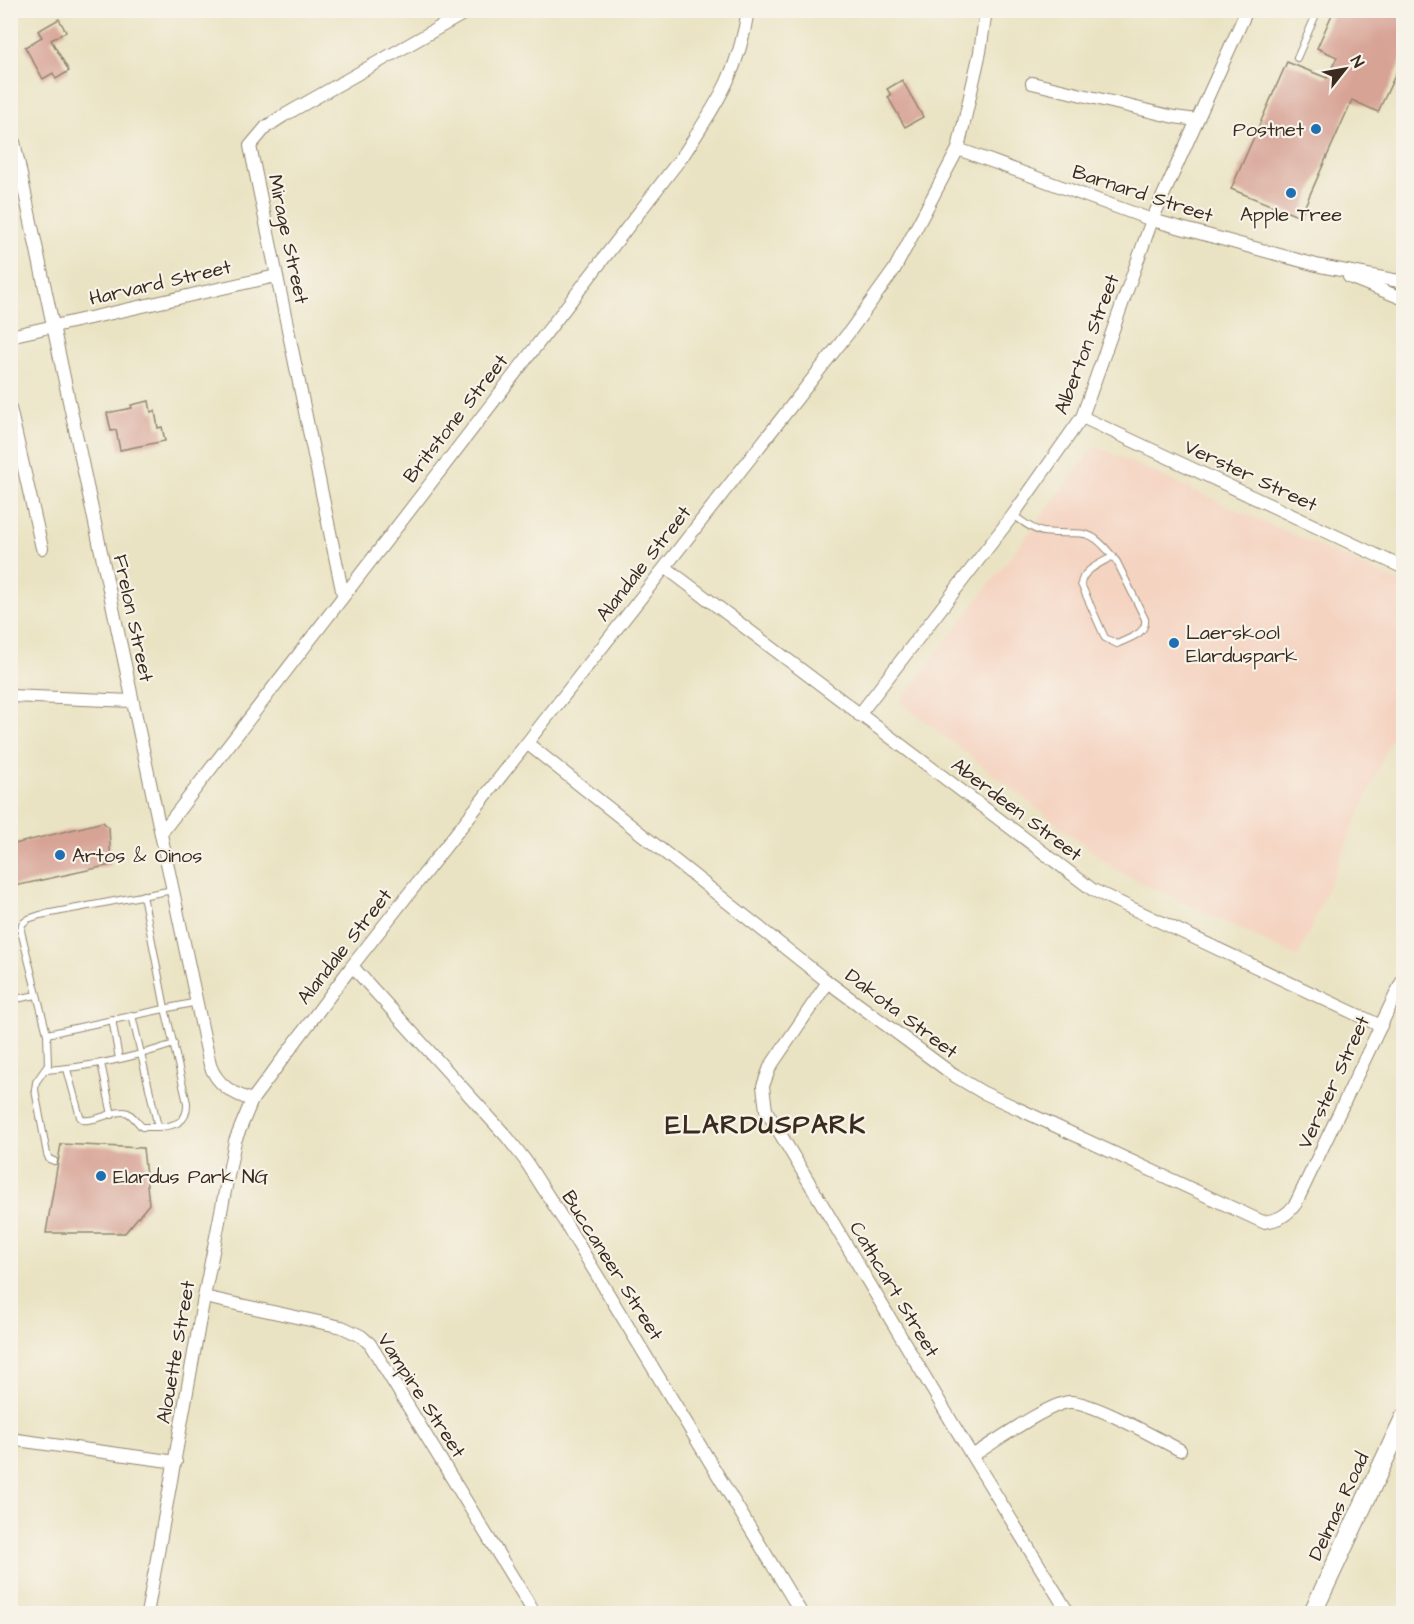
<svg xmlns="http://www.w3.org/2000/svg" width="1414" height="1624" viewBox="0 0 1414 1624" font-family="'Architects Daughter',sans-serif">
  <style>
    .built { fill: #f5d3c1 }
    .building { fill: #d7a395 }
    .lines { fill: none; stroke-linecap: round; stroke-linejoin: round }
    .lane-casing { stroke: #928670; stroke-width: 8 }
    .street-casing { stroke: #928670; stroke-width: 14 }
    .primary-casing { stroke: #928670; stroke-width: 20 }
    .lane { stroke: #fff; stroke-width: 6 }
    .street { stroke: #fff; stroke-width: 12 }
    .primary { stroke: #fff; stroke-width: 18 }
    .poi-dot { fill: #1f6fb2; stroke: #f7f3e8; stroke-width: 2 }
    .labels { text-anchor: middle; stroke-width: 4.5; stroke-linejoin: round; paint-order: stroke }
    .poi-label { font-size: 20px; fill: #3b2a1e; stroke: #f7f3e8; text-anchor: start }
    .street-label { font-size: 20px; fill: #3b2a1e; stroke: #f7f3e8 }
    .district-label { font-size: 26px; font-weight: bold; letter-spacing: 1.5px; fill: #3b2a1e; stroke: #f7f3e8 }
  </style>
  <rect width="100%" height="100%" fill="#f7f3e8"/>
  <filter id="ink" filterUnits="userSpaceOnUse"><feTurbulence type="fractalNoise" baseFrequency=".0167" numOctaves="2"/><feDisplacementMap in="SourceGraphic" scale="12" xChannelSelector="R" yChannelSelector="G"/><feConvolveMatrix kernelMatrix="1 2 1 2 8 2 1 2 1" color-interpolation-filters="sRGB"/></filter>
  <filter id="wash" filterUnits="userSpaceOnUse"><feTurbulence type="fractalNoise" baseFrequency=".008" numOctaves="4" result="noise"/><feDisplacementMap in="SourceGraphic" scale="24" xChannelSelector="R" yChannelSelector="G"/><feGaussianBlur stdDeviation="1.35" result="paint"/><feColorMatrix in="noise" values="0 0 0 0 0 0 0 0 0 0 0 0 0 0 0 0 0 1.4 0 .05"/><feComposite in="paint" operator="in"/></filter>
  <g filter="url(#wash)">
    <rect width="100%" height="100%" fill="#eae3c3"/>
    <!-- built -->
    <path class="built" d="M1095,446L1403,584V711L1298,957L1118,871L900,702Z"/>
    <g id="blocks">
      <!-- building -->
      <path class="building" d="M1334,10H1404V56L1378,112L1352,100L1300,217L1231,189L1287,62L1327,78L1337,57L1317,48Z
        M59,19L66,32L51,40L69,71L56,79L53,73L43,79L25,47L42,37L38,31Z
        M902,80L923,117L905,127L888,97L891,95L887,89Z
        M149,401L151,412L155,411L158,428L162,427L165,441L120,450L116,430L111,431L107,413L132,408L131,405Z
        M103,822L109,828L111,865L10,887V845Z
        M61,1144L143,1148L149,1204L125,1233H46Z"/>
    </g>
  </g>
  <g filter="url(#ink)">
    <use href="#blocks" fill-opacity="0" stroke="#928670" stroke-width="1.5"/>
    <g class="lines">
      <defs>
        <path id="lane" d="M1297,58L1318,10
          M1013,515C1022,521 1032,530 1043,532C1084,537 1087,522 1117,562L1145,619C1147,634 1129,638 1117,644L1105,638L1081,584C1082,570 1102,563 1113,556
          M173,890L40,915L28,919L22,924L21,931L47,1034L197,1002
          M10,1000L37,995
          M132,1015L158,1127C174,1126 188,1123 187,1103L165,1008L143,895
          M112,1019L119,1059
          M47,1034L48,1065L36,1082L35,1090L47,1154L49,1159L54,1161
          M101,1063L112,1115
          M67,1069L80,1117L84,1120C97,1122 117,1108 128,1113C133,1116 138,1123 142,1127H158
          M46,1070C90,1067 132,1058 174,1044"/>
        <path id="street" d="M10,12L13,10
          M1032,83L1174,117L1197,120
          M10,123L210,1065C217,1085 233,1094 252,1100
          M958,149L1152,220L1320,266L1404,282
          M1349,277L1404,299
          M10,336L276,276
          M10,408L42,548
          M1082,417L1404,568
          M665,567L1093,890L1381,1026
          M343,595L250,146L266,127L283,116L470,10
          M10,696L132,701
          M859,715L1013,515L1082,417L1152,220L1247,10
          M528,744L828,982L955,1076L982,1092L1263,1222C1278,1220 1287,1216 1296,1203L1404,977
          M162,832L684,154C717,103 739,72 748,10
          M352,966L507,1137L525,1160L566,1224L802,1614
          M828,982L770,1067L763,1086L766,1110L972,1456L1069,1614
          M204,1297L342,1327L361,1336L370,1344L535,1614
          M10,1439L176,1462
          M972,1456C993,1443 1048,1404 1069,1402C1090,1400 1158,1439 1180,1450
          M147,1614L204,1297L235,1141L252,1100L352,966L850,331L894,270L958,149L980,52L986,10"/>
        <path id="primary" d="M1312,1614L1404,1418"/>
      </defs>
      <!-- lane casing -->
      <use href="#lane" class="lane-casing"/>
      <!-- street casing -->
      <use href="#street" class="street-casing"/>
      <!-- primary casing -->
      <use href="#primary" class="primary-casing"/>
      <!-- lane -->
      <use href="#lane" class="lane"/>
      <!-- street -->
      <use href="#street" class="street"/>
      <!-- primary -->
      <use href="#primary" class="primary"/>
    </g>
  </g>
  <!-- markers -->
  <g class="poi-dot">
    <circle cx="1316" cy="129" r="6"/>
    <circle cx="1291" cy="193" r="6"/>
    <circle cx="1174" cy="643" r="6"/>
    <circle cx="60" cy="855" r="6"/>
    <circle cx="101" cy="1176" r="6"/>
  </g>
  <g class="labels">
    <!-- poi labels -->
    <g class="poi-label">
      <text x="1304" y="136" text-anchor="end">Postnet</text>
      <text x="1291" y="221" text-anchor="middle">Apple Tree</text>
      <text x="1186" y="639">Laerskool<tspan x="1186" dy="23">Elarduspark</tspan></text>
      <text x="72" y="862">Artos &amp; Oinos</text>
      <text x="113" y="1183">Elardus Park NG</text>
    </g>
    <!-- street labels -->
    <g class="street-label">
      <text transform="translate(1143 193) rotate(18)" y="7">Barnard Street</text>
      <text transform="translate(289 239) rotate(78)" y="7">Mirage Street</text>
      <text transform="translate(160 282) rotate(-13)" y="7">Harvard Street</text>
      <text transform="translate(1086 344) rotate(-69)" y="7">Alberton Street</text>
      <text transform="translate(455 418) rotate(-52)" y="7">Britstone Street</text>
      <text transform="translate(1251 475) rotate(25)" y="7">Verster Street</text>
      <text transform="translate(643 563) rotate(-52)" y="7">Alandale Street</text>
      <text transform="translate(134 618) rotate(78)" y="7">Frelon Street</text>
      <text transform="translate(1017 809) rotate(37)" y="7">Aberdeen Street</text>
      <text transform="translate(344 946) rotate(-52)" y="7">Alandale Street</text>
      <text transform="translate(902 1013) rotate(37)" y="7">Dakota Street</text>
      <text transform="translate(1333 1082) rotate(-65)" y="7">Verster Street</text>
      <text transform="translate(613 1265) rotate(58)" y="7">Buccaneer Street</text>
      <text transform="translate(895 1289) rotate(59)" y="7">Cathcart Street</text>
      <text transform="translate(175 1352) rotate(-80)" y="7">Alouette Street</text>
      <text transform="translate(422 1395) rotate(57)" y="7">Vampire Street</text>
      <text transform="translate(1338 1506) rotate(-65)" y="7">Delmas Road</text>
    </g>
    <!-- district labels -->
    <g class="district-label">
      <text x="766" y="1133">ELARDUSPARK</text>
    </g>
  </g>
  <!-- margin -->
  <rect width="1414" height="1624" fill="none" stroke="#f7f3e8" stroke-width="36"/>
  <!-- north arrow -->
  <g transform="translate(1345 69) rotate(59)" stroke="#f7f3e8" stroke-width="4.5" paint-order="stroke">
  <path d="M0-4.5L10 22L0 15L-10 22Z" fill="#3b2a1e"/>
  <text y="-9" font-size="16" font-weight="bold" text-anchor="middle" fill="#3b2a1e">N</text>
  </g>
</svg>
